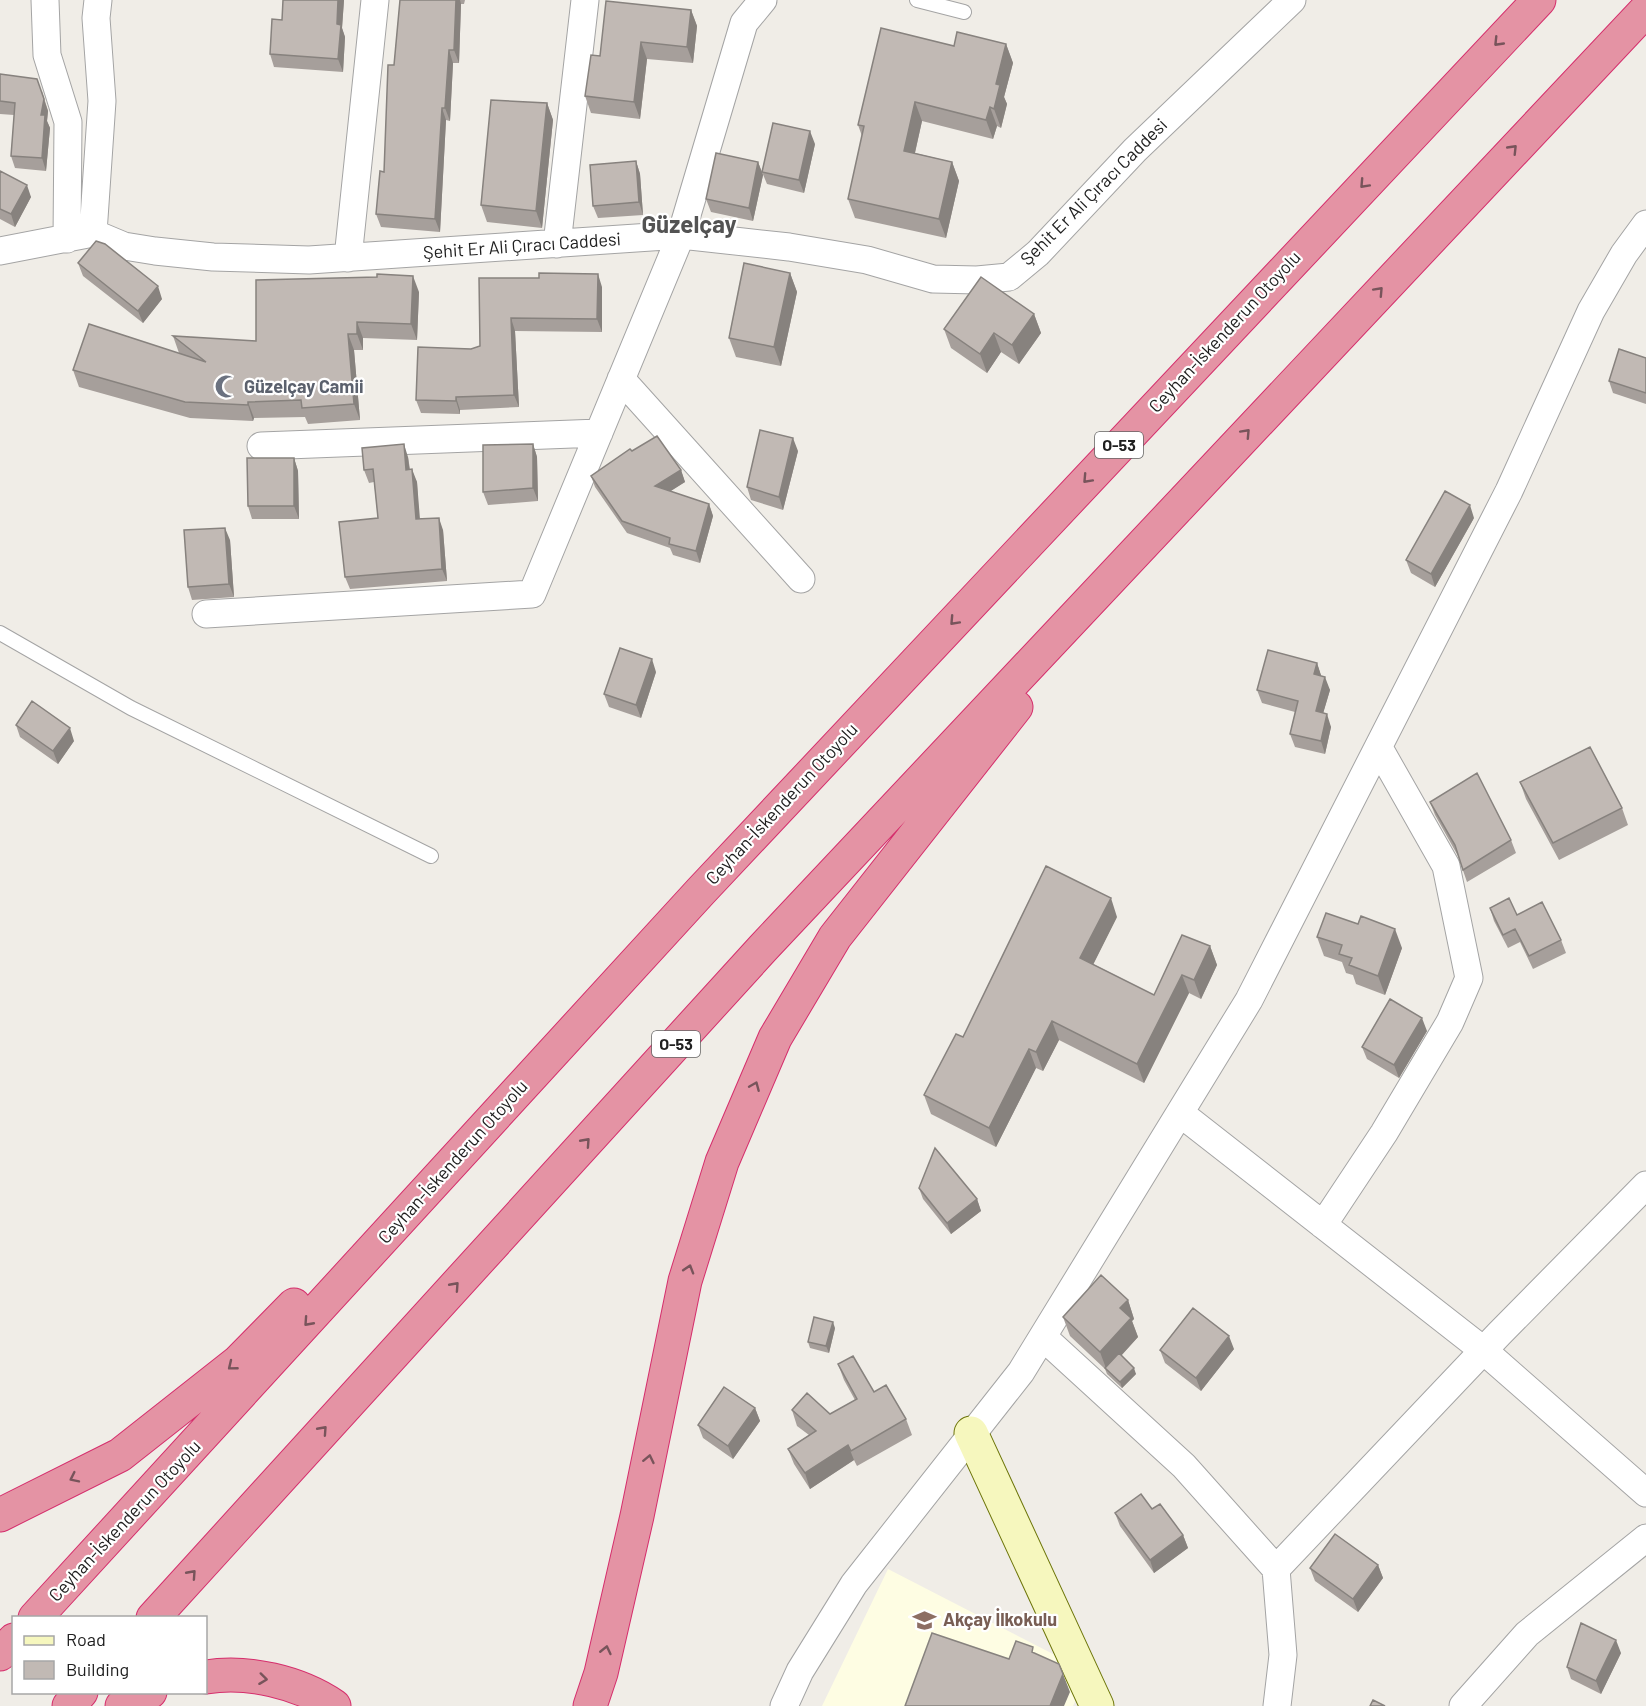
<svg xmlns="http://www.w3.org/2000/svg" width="1646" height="1706" viewBox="0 0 1646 1706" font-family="Barlow,sans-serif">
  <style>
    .education { fill: #fefde3 }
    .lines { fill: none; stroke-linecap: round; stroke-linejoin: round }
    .lane-casing { stroke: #a4a4a4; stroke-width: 16 }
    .street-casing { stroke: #a4a4a4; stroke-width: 29 }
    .secondary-casing { stroke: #6d7509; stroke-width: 35 }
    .highway-casing { stroke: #d52e6c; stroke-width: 35 }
    .lane { stroke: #fff; stroke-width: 14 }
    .street { stroke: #fff; stroke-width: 27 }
    .secondary { stroke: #f6f7be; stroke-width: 33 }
    .highway { stroke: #e493a4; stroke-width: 33 }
    .wall { fill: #a69f9b }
    .shaded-wall { fill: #87827e }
    .building { fill: #c1b9b4; stroke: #87827e; stroke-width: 1.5 }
    .oneway { stroke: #78545b }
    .labels { text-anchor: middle; stroke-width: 4.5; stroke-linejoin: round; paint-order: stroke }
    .shield { fill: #fff; stroke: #636363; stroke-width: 1.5 }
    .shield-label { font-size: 16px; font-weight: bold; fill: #202020 }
    .street-label { font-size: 18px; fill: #202020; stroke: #fff }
    .worship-label { font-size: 18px; font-weight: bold; fill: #5b616d; stroke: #fff; text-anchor: start }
    .education-label { font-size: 18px; font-weight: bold; fill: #785e54; stroke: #fff; text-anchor: start }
    .district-label { font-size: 24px; font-weight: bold; fill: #535353; stroke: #fff }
  </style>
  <rect width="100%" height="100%" fill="#f0ede7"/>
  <!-- education -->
  <path class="education" d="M888,1569L1088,1672L1073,1706H822Z"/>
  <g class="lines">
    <defs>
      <path id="lane" d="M917,0L964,12
        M0,633L131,708L431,856"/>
      <path id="street" d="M45,0L47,55L68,122L67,239
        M93,233L102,101L96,18L98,0
        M557,244L585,0
        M0,251L93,233L124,246L155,251L213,257L309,260L681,235L789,247L867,260L933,279L977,280L1009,277L1038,253L1135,150L1292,0
        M348,258L375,0
        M621,379L801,579
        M261,446L599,433
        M206,614L532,594L681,235L744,23L763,0
        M1180,1113L1483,1350L1646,1493
        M1323,1225L1384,1133L1450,1022L1469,978L1446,866L1379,748
        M1043,1337L1184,1466L1276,1569L1283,1655L1277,1706
        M1276,1569L1499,1334L1646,1185
        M784,1706L800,1671L854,1584L1021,1372L1249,1000L1509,491L1591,311L1624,254L1646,224
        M1463,1706L1527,1634L1646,1538"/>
      <path id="secondary" d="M971,1433L1097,1706"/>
      <path id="highway" d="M0,1515L120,1455L238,1362L294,1305
        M35,1618L701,891L1539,0
        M153,1618L763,948L1646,10
        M0,1654L14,1640
        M206,1677C247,1670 299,1682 334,1706
        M69,1706L81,1692
        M122,1706L150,1692
        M590,1706L601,1673L637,1516L685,1281L722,1162L775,1038L835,937L1016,707"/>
    </defs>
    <!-- lane casing -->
    <use href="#lane" class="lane-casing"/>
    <!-- street casing -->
    <use href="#street" class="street-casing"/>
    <!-- secondary casing -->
    <use href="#secondary" class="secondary-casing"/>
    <!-- highway casing -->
    <use href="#highway" class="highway-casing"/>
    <!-- lane -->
    <use href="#lane" class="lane"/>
    <!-- street -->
    <use href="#street" class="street"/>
    <!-- secondary -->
    <use href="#secondary" class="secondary"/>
    <!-- highway -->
    <use href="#highway" class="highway"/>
  </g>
  <!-- wall -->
  <path class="wall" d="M283,0H344L342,28L345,37L343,72L274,67L270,54L282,20Z
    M400,0H465L464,4H461L459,63H453L450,121L446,120L440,232L381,227L376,214L384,172Z
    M691,10L697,26L693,63L647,59L640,119L591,113L585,96L600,56Z
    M1006,44L1013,63L1004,97L1007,104L1001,128L997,126L993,139L922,121L915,153L952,162L959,181L946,238L855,218L848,199L862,136L858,125L954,46Z
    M0,74L42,91L48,111L47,121L50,128L46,171L15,168L11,156L14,115L0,114Z
    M547,103L553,120L542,228L487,222L481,205Z
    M815,144L804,193L767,184L762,172Z
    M636,161L640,174L643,215L598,218L593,206Z
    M758,162L763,175L753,221L711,212L706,199Z
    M0,171L31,197L15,227L0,219Z
    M78,263L162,299L143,323L83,276Z
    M790,273L797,292L781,366L736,357L729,338Z
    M479,278L602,287V332L515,331L519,407L460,410V414L421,413L416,400L471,349L480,346Z
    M419,292L417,340L363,338V350H354L360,420L308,424L305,417L254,418L253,421L190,418L79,387L73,370L181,354L179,353L173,336L256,341Z
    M1034,314L1041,333L1019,364L1001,352L987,373L951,348L944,329Z
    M1646,358V404L1613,393L1609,381Z
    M533,444L537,457L538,501L488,505L483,492Z
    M632,451L681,470L685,482L670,491L709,504L713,516L700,563L673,555L670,548L627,533L595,487L591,476Z
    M798,451L783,510L751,500L747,487Z
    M408,457L410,469L417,482L419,519L443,530L447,581L350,589L345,577L378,518L374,482L369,483L364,470Z
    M294,458L298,471L299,519H252L248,506Z
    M1474,518L1435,587L1411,573L1406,560Z
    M230,540L234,597L192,600L188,587Z
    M1317,663L1321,676L1330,690L1323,713L1331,727L1325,754L1295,747L1290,734L1295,712L1262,703L1257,690Z
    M656,672L641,718L609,707L604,694Z
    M16,725L74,741L58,764L20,737Z
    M1520,782L1622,808L1628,825L1559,860L1526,799Z
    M1430,802L1511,840L1516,853L1467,882L1458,856L1435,815Z
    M1490,908L1517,915L1561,940L1566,953L1533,969L1520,942L1508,948L1494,921Z
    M1117,917L1093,964L1154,995L1210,946L1217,965L1201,999L1189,993L1144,1083L1059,1040L1043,1071L1036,1068L996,1147L931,1114L924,1095L963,1037Z
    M1317,937L1402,948L1385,995L1356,984L1353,975L1346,973L1342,962L1324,956Z
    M1427,1031L1399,1078L1367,1059L1362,1047Z
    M919,1188L977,1199L981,1211L951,1234L923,1199Z
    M1128,1300L1134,1319L1132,1321L1138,1337L1121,1356L1136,1374L1122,1388L1107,1374L1105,1369L1070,1336L1063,1317Z
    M835,1328L829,1353L810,1348L808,1342Z
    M1234,1349L1201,1391L1165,1363L1160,1350Z
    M838,1364L874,1392L906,1419L912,1435L857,1466L854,1460L810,1489L794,1464L788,1449L809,1435L797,1426L792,1410L830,1414L855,1400L844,1380Z
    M755,1408L760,1421L733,1459L703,1438L698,1425Z
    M1152,1509L1183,1535L1188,1548L1154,1573L1120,1526L1115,1513Z
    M1378,1565L1383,1578L1358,1612L1315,1581L1310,1568Z
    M1621,1653L1601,1694L1571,1679L1567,1667Z"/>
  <!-- shaded-wall -->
  <path class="shaded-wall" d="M338,0H344L342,28L345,37L343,72L338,59L337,24Z
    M456,0H460L461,4L459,63L454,50Z
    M691,10L697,26L693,63L687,47Z
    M641,42L647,59L640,119L634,102Z
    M1006,44L1013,63L1004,97L1007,104L1001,128L994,109L996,84Z
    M449,50L453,63L450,121L445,108Z
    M37,79L48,111L47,121L50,128L46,171L42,158L41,115Z
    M915,102L922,121L911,170L904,151Z
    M547,103L553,120L542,228L536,211Z
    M990,107L997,126L993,139L986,120Z
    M442,108L446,120L440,232L435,219Z
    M810,131L815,144L804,193L799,180Z
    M636,161L640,174L643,215L639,202Z
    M758,162L763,175L753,221L749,208Z
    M952,162L959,181L946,238L939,219Z
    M27,185L31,197L15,227L11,214Z
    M790,273L797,292L781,366L774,347Z
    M598,274L602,287V332L597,319Z
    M413,276L419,292L417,340L411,324Z
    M158,286L162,299L143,323L138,311Z
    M1034,314L1041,333L1019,364L1012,345Z
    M511,318L515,331L519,407L514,395Z
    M357,322L363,338V350L357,334Z
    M994,333L1001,352L987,373L980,354Z
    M348,334L354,350L360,420L354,404Z
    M456,397L460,410V414L456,401Z
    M248,402L254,418L253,421L248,405Z
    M793,438L798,451L783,510L779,497Z
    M404,444L408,457L411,483L406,470Z
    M533,444L537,457L538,501L533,488Z
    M294,458L298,471L299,519L294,506Z
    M412,469L417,482L421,532L416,519Z
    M681,470L685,482L660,498L655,486Z
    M709,504L713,516L700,563L696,551Z
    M1470,505L1474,518L1435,587L1431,574Z
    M439,518L443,530L447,581L442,569Z
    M225,528L230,540L234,597L229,584Z
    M652,659L656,672L641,718L636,705Z
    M1317,663L1321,675L1318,687L1314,674Z
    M1325,677L1330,690L1320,724L1316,711Z
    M1327,714L1331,727L1325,754L1321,741Z
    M70,728L74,741L58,764L53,751Z
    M1111,898L1117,917L1087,977L1080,958Z
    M1395,929L1402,948L1385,995L1378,976Z
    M1210,946L1217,965L1201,999L1194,980Z
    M1182,975L1189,993L1144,1083L1137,1064Z
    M1422,1018L1427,1031L1399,1078L1394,1065Z
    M1052,1021L1059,1040L1043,1071L1036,1052Z
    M1029,1049L1036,1068L996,1147L989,1128Z
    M977,1199L981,1211L951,1234L947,1223Z
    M1128,1300L1134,1319L1132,1321L1138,1337L1107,1371L1100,1352L1120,1308Z
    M833,1322L835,1328L829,1353L826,1346Z
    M1229,1336L1234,1349L1201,1391L1196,1378Z
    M1134,1368L1136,1374L1122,1388L1120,1382Z
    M755,1408L760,1421L733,1459L728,1446Z
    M848,1445L854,1460L810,1489L805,1473Z
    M1183,1535L1188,1548L1154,1573L1150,1560Z
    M1378,1565L1383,1578L1358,1612L1353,1599Z
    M1616,1640L1621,1653L1601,1694L1596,1681Z
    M1063,1674L1070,1692L1064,1706H1050Z"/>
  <!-- building -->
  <path class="building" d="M283,0H338L337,24L341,25L338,59L270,54L272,19L282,20Z
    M400,0H456L454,50H449L445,108H442L435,219L376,214L380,171L384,172L388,65H394Z
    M606,1L691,10L687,47L641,42L634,102L585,96L591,55L600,56Z
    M881,28L954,46L957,32L1006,44L996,84L1000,85L994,109L990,107L986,120L915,102L904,151L952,162L939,219L848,199L864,126L858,125Z
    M0,74L37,79L44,99L41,115H45L42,158L11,156L15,103L0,101Z
    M491,100L547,103L536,211L481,205Z
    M773,123L810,131L799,180L762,172Z
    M716,153L758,162L749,208L706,199Z
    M636,161L639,202L593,206L590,165Z
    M0,171L27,185L11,214L0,209Z
    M96,241L105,244L158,286L138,311L78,263Z
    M744,263L790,273L774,347L729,338Z
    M539,273L598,274L597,319L511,318L514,395L456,397V401L416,400L418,347L471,349L480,346L479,278H539Z
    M377,274L413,276L411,324L357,322V334H348L354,404L302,408L301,400L248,402V405L185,402L73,370L89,324L206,362L173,336L256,341V280L377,277Z
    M981,277L1034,314L1012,345L994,333L980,354L944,329Z
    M1619,349L1646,358V393L1609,381Z
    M760,430L793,438L779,497L747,487Z
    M657,436L681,470L655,486L709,504L696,551L669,544L670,538L622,521L591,476L630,449L632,451Z
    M404,444L406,470L412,469L416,519L439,518L442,569L345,577L339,522L378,518L373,469L364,470L362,448Z
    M533,444V488L483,492V445Z
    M247,458H294V506H248Z
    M1445,491L1470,505L1431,574L1406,560Z
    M225,528L229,584L188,587L184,530Z
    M620,648L652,659L636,705L604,694Z
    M1268,650L1317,663L1314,674L1325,677L1316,711L1327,714L1321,741L1290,734L1298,701L1257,690Z
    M32,701L70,728L53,751L16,725Z
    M1590,747L1622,808L1553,843L1520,782Z
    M1477,773L1511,840L1463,870L1455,845L1430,802Z
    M1046,866L1111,898L1080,958L1154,995L1182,935L1210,946L1194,980L1182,975L1137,1064L1052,1021L1036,1052L1029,1049L989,1128L924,1095L956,1034L963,1037Z
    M1509,898L1517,915L1542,902L1561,940L1529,956L1515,929L1503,935L1490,908Z
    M1326,913L1358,924L1361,916L1395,929L1378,976L1349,965L1352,958L1339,954L1342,945L1317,937Z
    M1390,999L1422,1018L1394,1065L1362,1047Z
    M935,1148L977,1199L947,1223L919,1188Z
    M1101,1275L1128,1300L1120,1308L1131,1318L1100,1352L1063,1317Z
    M1193,1308L1229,1336L1196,1378L1160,1350Z
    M814,1317L833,1322L826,1346L808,1342Z
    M1119,1353L1134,1368L1120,1382L1105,1368Z
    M853,1356L874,1392L886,1385L906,1419L851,1451L848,1445L805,1473L788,1449L816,1431L792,1410L807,1393L830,1414L857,1399L838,1364Z
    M724,1387L755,1408L728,1446L698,1425Z
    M1141,1494L1152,1509L1160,1504L1183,1535L1150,1560L1115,1513Z
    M1335,1534L1378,1565L1353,1599L1310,1568Z
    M1581,1623L1616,1640L1596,1681L1567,1667Z
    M932,1633L1009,1659L1016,1641L1033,1647L1032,1652L1059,1664L1063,1674L1050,1706H905Z
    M1373,1700L1385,1706H1370Z"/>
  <!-- one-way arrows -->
  <defs><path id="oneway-chevron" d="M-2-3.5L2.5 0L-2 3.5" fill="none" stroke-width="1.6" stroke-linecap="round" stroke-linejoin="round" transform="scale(1.5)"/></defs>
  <g class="oneway">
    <use href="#oneway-chevron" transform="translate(1498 42) rotate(134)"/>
    <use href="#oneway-chevron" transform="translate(1513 149) rotate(-46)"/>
    <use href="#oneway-chevron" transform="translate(1364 184) rotate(133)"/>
    <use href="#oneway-chevron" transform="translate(1379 291) rotate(-47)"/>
    <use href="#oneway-chevron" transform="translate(1246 433) rotate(-47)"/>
    <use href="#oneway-chevron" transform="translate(1087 479) rotate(133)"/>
    <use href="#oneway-chevron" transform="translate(954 621) rotate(133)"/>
    <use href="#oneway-chevron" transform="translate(755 1086) rotate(-67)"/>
    <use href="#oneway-chevron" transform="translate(586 1142) rotate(-48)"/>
    <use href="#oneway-chevron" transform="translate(689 1269) rotate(-73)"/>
    <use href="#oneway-chevron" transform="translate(455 1286) rotate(-48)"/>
    <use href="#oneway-chevron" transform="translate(308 1322) rotate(132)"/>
    <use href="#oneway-chevron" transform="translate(232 1366) rotate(141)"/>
    <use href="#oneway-chevron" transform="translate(323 1430) rotate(-48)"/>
    <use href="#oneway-chevron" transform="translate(649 1459) rotate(-78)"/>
    <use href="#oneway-chevron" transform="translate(74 1478) rotate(154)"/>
    <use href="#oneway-chevron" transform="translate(192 1574) rotate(-48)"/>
    <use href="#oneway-chevron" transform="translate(606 1650) rotate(-77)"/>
    <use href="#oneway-chevron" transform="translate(263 1679) rotate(7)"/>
  </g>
  <!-- icons -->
  <defs>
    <symbol id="mosque-bare" viewBox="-9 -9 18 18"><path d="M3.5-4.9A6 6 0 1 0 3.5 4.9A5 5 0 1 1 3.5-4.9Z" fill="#6b7280" stroke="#fff" stroke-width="2.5" paint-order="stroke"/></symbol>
    <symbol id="school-bare" viewBox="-9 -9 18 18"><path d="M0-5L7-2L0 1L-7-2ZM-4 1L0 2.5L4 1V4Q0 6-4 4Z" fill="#8d6e63" stroke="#fff" stroke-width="2.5" paint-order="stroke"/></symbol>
  </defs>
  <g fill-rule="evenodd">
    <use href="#mosque-bare" x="210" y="370" width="33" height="33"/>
    <use href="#school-bare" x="908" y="1604" width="33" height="33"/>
  </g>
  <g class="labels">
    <!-- shield labels -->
    <g class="shield">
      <rect x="1095" y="432" width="48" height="26" rx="4.5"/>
      <rect x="652" y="1031" width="48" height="26" rx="4.5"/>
    </g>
    <g class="shield-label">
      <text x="1119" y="451">O-53</text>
      <text x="676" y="1050">O-53</text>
    </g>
    <!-- street labels -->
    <g class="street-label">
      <text transform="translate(1094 192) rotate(-45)" y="6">Şehit Er Ali Çıracı Caddesi</text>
      <text transform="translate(522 246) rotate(-4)" y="6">Şehit Er Ali Çıracı Caddesi</text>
      <text transform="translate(1225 332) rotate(-47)" y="6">Ceyhan-İskenderun Otoyolu</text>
      <text transform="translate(782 804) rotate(-47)" y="6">Ceyhan-İskenderun Otoyolu</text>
      <text transform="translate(453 1162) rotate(-48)" y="6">Ceyhan-İskenderun Otoyolu</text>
      <text transform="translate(125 1521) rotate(-47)" y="6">Ceyhan-İskenderun Otoyolu</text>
    </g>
    <!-- worship labels -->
    <g class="worship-label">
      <text x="244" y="393">Güzelçay Camii</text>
    </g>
    <!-- education labels -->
    <g class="education-label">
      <text x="943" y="1626">Akçay İlkokulu</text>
    </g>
    <!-- district labels -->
    <g class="district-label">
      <text x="689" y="233">Güzelçay</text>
    </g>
  </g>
  <!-- legend -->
  <rect x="12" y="1616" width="195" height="78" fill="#ffffff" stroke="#a6a6a6" stroke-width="1.5"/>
  <rect x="24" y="1636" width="30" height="9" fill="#f6f7be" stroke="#a6a6a6" stroke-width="1.5"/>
  <text x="66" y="1646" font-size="18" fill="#202020">Road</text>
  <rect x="24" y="1661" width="30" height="18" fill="#c1b9b4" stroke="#a6a6a6" stroke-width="1.5"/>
  <text x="66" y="1676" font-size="18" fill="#202020">Building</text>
</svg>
